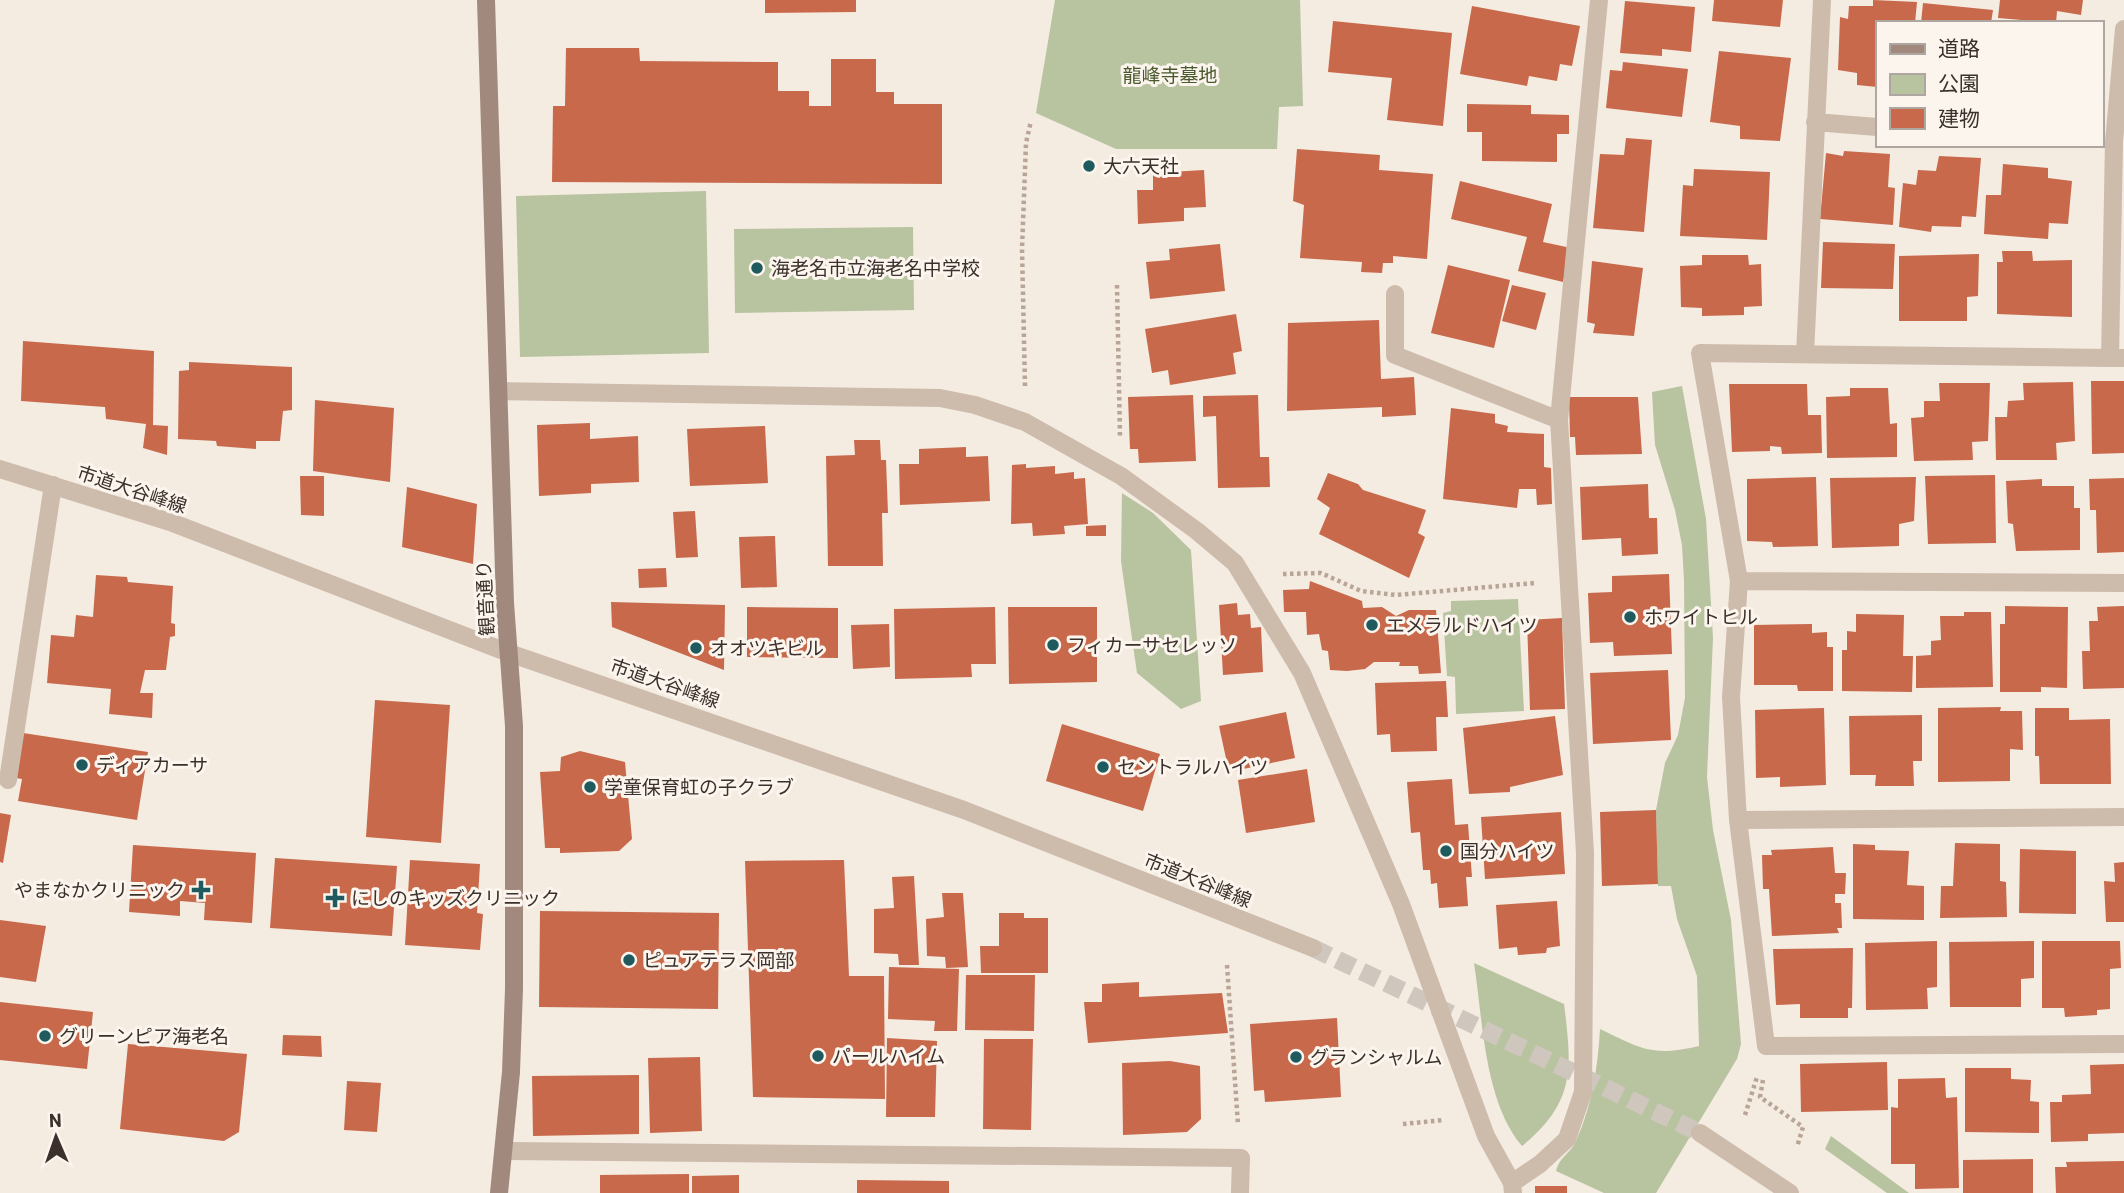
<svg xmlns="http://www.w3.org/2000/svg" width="2124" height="1193" viewBox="0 0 2124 1193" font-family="Barlow,'Noto Sans JP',sans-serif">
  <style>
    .green { fill: #b8c4a0 }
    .building { fill: #c8694b }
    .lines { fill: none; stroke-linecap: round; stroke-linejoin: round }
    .tertiary-tunnel { stroke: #cfc6bd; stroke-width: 18; stroke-dasharray: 18 9; stroke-linecap: butt }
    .path { stroke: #b9a596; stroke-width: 4.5; stroke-dasharray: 3.5 3.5; stroke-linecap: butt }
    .service { stroke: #cdbbac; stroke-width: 18 }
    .minor { stroke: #cdbbac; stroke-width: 18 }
    .tertiary { stroke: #cdbbac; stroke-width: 18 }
    .secondary { stroke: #a18a7d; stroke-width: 18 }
    .poi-dot { fill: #1f5a5e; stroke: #fbf5ee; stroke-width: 2.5 }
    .labels { text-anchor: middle; stroke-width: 6; stroke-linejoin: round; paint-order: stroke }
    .park-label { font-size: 19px; fill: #4a5a2e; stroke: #fbf5ee }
    .poi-label { font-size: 19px; fill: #3b302b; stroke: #fbf5ee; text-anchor: start }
    .street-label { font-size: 19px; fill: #3b302b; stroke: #fbf5ee }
  </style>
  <rect width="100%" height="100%" fill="#f4ebe1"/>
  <!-- green -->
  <path class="green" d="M1055,0H1300L1303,106L1279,107L1277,149H1116L1036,113Z
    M706,191L709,353L520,357L516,196Z
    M913,227L914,310L735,313L734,229Z
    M1682,386L1706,519L1713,638L1707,777L1713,830L1731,920L1741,1044L1737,1059L1656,1193H1604L1556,1171C1559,1157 1571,1153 1576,1141C1592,1106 1598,1066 1600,1029C1642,1049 1652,1057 1699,1046L1697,976L1677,919L1671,886H1658L1656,810L1665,763L1678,735L1685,698L1684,580L1682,545L1675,510L1655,445L1652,392Z
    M1122,493L1153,513L1191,550L1201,701L1181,709L1137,673L1121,561Z
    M1518,599L1524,711L1456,714L1455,677L1447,676L1443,613L1451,611V601Z
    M1474,963L1564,1004C1572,1068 1576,1102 1522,1146C1484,1101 1483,1021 1474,963Z
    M1831,1136L1909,1193H1887L1825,1149Z"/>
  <!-- building -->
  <path class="building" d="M765,0H856V12L765,13Z
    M1714,0H1783L1780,27L1712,21Z
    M1873,0L1917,2L1915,23H1877V87L1857,85V73L1838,70L1840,17L1848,19L1849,6H1873Z
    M2000,0H2083L2081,15L2057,11L2056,23L1998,18Z
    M1625,1L1695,7L1691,52L1662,49V56L1620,53Z
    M1923,3L1993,10L1991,23H1921Z
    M1472,6L1580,26L1572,66L1560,64L1557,81L1529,76L1527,86L1460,74Z
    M1333,21L1452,33L1443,126L1387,120L1392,78L1328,72Z
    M566,48H639L640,61L778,62V91H809V106H831V59H876V92H894V104H942V184L552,182L553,106H565Z
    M1719,51L1791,58L1780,141L1740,139V126L1710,122Z
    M1623,62L1688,69L1682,117L1606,108L1610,70L1622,71Z
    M1467,104L1531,105V114L1569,115V134H1557V162L1482,161V132H1467Z
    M1626,138L1652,140L1644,232L1593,228L1600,154L1624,155Z
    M1297,149L1380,155L1379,170L1433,174L1427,259L1393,256V263H1383L1382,273L1361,272L1362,262L1300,258L1304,205L1293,201Z
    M1844,151L1890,154L1888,187L1895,188L1893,225L1820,219L1826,153L1843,156Z
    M1939,156L1981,158L1976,217L1962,216L1961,227L1932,226L1931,232L1899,227L1903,183L1916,185L1918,170L1936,171Z
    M2003,164L2048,168V178L2072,181L2068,224L2049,223L2048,239L1984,234L1986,195H2001Z
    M1694,169L1770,172L1767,240L1680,236L1683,185L1693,186Z
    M1204,170L1206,207L1184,208V221L1138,224L1137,190H1153V173Z
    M1460,181L1552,204L1543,242L1571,248L1563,282L1518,271L1527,237L1451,219Z
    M1823,242L1895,244L1893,289L1821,288Z
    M1220,244L1225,291L1150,299L1146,262L1170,260L1169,249Z
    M2002,251H2032L2033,261L2072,260V317L1997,314V262H2003Z
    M1979,254L1978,296L1967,297V321H1899V256Z
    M1702,255H1748L1749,265L1761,264L1762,306L1744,307V315L1702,316V308L1681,307L1680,266L1702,265Z
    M1592,261L1643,268L1634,336L1593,333L1595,324L1587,322Z
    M1448,265L1510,280L1494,348L1431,333Z
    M1512,285L1546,293L1536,330L1502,321Z
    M1236,314L1242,351L1233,353L1236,374L1170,385L1168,370L1152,373L1145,329Z
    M1379,320L1381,379L1414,377L1416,415L1382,417V407L1287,411L1288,323Z
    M23,341L154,351L153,425L168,426L167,455L143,448L146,424L106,419L105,407L21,401Z
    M189,362L292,367V410L283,411L280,441H256V449L217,446L216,441L178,439L179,371L189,370Z
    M2091,381H2124V453L2092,454Z
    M2073,382L2075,441L2056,443L2057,460H1996L1995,417H2007L2008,401L2024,400L2023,383Z
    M1939,383H1990L1988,441L1972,442L1973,460L1914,461L1911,418L1924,417V401H1940Z
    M1729,384H1807L1808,415H1821L1822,453L1782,454L1781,447L1770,446V451L1732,452Z
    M1850,388H1888L1890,424L1897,423V457L1827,458L1826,397L1850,396Z
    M1193,395L1196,461L1139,463L1138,449H1130L1128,397Z
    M1258,395L1260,457H1269L1270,487L1218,488L1216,416L1203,417V396Z
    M1569,397H1638L1642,454L1576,455L1575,437H1570Z
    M315,400L394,408L390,482L313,471Z
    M1451,408L1495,414V423L1508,426L1507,432L1544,434V467L1551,468L1552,504L1537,505L1536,489H1519L1517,508L1443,499Z
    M590,423V439L638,436L639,482L591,484V493L539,496L537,425Z
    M765,426L768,483L690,486L687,429Z
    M854,440H880L881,460H886L888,513H882L883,566H828L826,456L855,455Z
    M966,447V457L988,456L990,501L900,505L899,464H919V449Z
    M1026,464V468L1055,466V474L1074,472V479L1085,478L1088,524L1064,526L1065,534L1033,536L1032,523L1011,524L1012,465Z
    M1328,473L1358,484L1363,490L1426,510L1418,533L1425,537L1409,578L1319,534L1330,508L1317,499Z
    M1995,475L1996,543L1928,544L1925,476Z
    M300,476H324V516L301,515Z
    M1816,477L1818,546L1773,547L1772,542L1747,541V479Z
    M1916,477L1914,521L1899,524V546L1832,548L1830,478Z
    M2124,478V552L2097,553L2096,510H2090L2089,479Z
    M2042,479V486H2074V508H2080V550L2016,551L2013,524L2008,523L2006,481Z
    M1648,484L1649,518H1657L1658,554L1622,556L1621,538L1582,540L1580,487Z
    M407,487L477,504L473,564L402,547Z
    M695,511L698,557L676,558L673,512Z
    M1106,525V536H1086V526Z
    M775,536L777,587L741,588L739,537Z
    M666,568L667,587L639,588L638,569Z
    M1669,574L1672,654L1614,656L1613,642L1590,643L1588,593L1612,592V576Z
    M96,575L127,577L128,582L173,586L171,623L175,624V636L170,637L166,670H145L140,693H153L152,718L109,714L111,689L47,683L51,635L74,637L76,615L93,617Z
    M1310,581L1362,601L1363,608L1382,607L1396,616L1409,610H1436L1441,673L1419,674L1418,666H1399L1400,662H1374L1365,669L1347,671L1330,670L1328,651L1322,650L1319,634L1307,635L1306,612H1284L1283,590L1309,589Z
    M611,602L725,605L724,670L612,627Z
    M1237,603L1238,615L1250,614L1251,628L1261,627L1263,672L1223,675L1219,605Z
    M2005,606L2068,607L2067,688L2041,687V692H2000V624H2005Z
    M2124,606V688L2083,689L2082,651H2090L2089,621H2098L2097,607Z
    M747,607L838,608V658L747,657Z
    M995,607L996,664H971L972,677L895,679L894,609Z
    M1008,607H1097V682L1009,684Z
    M1964,612H1991L1993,687L1916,688V656L1931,655V641L1941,640L1940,616H1964Z
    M1856,614L1904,615L1903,656H1913L1912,692L1842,691V650H1847V631L1856,632Z
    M1562,618L1565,709L1530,710L1527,620Z
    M889,624L890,667L853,669L851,625Z
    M1812,624V633L1827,632V647H1833V691H1798L1797,685H1754V625Z
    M1668,670L1671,740L1593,744L1590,673Z
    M1446,681L1448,717H1436L1437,751L1391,752L1390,734L1377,735L1375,683Z
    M375,700L450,705L441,843L366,837Z
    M2001,707L2000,711H2022L2023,750L2010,749V781L1938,782V708Z
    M1824,708L1826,785L1780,787V777L1756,778L1755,710Z
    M2035,708H2069V720L2110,719L2111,784H2040L2039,756H2035Z
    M1286,712L1295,758L1229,772L1219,726Z
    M1922,715V761H1913L1914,786H1875L1876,775H1850L1849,716Z
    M1555,716L1563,775L1510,787V792L1469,794L1463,728Z
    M1062,724L1160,754L1143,811L1046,781Z
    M23,733L148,752L137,820L18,801L22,779L16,778Z
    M580,751L625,762L632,839L619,851L560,853V848H545L540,772L560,771L561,757Z
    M1307,769L1315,822L1246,833L1238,780Z
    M1452,779L1455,825L1468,824L1472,877H1466L1468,906L1439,908L1437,883L1431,884L1430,870H1423L1420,832L1411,833L1407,782Z
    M1656,810L1658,884L1602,886L1600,812Z
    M1561,812L1565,874L1485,879L1481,817Z
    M0,813L11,815L3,863L0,862Z
    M1955,843L2000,844V881L2006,882L2007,917L1940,918L1941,886H1953Z
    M1853,844L1875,845V850L1909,851L1907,885L1924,886V920L1853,919Z
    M133,845L256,853L252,923L204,920L205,903L180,901V916L129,912Z
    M1833,847L1835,873H1846L1845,894H1835V903H1841L1842,928H1837L1839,933L1772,936L1769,889H1763L1762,855H1772L1771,850Z
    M2020,849L2076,851V914L2019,913Z
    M275,858L397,866L392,936L270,928Z
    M410,860L480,864L477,913L483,914L480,950L405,945Z
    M844,860L849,976H884L885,1099L753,1097L745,861Z
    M2124,862V922H2106L2104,881L2115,882L2114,863Z
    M914,876L919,965H899L898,954L874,953V909L894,908L892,877Z
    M942,893H963L968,967L946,968L945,957L927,956L926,919L944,917Z
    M1557,901L1560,946L1547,948L1546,953L1518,955L1517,947L1499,949L1496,905Z
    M540,911L719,913L718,1009L539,1007Z
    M999,913H1024V918H1048V973H981L980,946H999Z
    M0,920L46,926L36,982L0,977Z
    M1937,941V987L1927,988L1928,1009L1866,1010L1865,943Z
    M2034,941V978L2021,979V1007H1950L1949,942Z
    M2042,941H2120L2121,968L2110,969V1009L2097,1010V1015L2065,1017L2064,1008H2042Z
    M1853,948L1852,1008H1848V1018H1800V1004L1776,1005L1773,949Z
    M889,967L959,969L957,1031H934L935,1021L888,1019Z
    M966,975H1035L1034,1031L965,1030Z
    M1139,982V997L1222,993L1228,1033L1088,1043L1084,1002H1102V984Z
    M0,1002L93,1012L87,1069L0,1060Z
    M1337,1018L1341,1097L1265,1102L1264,1090L1254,1091L1250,1024Z
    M283,1035L321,1036L322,1057L282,1055Z
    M887,1038L937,1041L935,1117H886Z
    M984,1039H1033L1031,1130L983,1129Z
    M128,1044L247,1054L239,1132L224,1141L120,1129Z
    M700,1057L702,1131L650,1133L648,1058Z
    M1170,1061L1200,1066L1201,1119L1187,1132L1123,1135L1122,1063Z
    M1887,1062L1888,1110L1801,1112L1800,1064Z
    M2124,1064V1133L2088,1134V1141L2051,1142L2050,1102H2062V1095L2091,1094L2090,1065Z
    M1965,1068H2011V1079L2031,1080L2030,1101L2039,1102V1133L1965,1132Z
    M639,1075V1134L533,1136L532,1076Z
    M1945,1078L1946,1098L1957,1097L1959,1188L1915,1189V1164H1891V1107L1898,1108V1079Z
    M347,1081L381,1083L377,1132L344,1130Z
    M2033,1159V1193H1963V1160Z
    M2124,1161V1193H2056L2055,1167H2067L2066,1162Z
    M689,1174V1193H600V1175Z
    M739,1175V1193H692V1176Z
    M857,1180L949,1181V1193H857Z
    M1535,1186H1567V1193H1535Z"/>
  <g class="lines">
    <!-- tertiary-tunnel -->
    <path class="tertiary-tunnel" d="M1313,948L1700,1133"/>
    <!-- path -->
    <path class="path" d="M1117,285L1120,437
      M1025,386L1022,249L1026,143L1031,121
      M1283,574L1321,573L1361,591L1396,595L1535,583
      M1227,965L1238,1125
      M1763,1080L1760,1097L1803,1127L1797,1147
      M1745,1115L1757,1077
      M1403,1124L1444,1120"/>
    <!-- service -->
    <path class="service" d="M1395,294V355L1559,420
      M8,780L53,485"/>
    <!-- minor -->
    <path class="minor" d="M2124,29L2114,142L2110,358H2124
      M1815,122L1877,127
      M1805,354L1822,0
      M2110,358L1700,353L1739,581L1731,697L1738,820L1766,1046L2124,1044
      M499,391L940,398L975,405L1025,422L1121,476L1197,531L1235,563L1302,673L1401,904L1486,1136L1512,1183L1513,1193
      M1739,581L2124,583
      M1738,820L2124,817
      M504,1151L1241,1158L1240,1193
      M1512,1183L1540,1164L1567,1139L1583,1092L1585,853L1559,420L1599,0"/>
    <!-- tertiary -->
    <path class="tertiary" d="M0,469L173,523L509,653L964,810L1313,948
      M1700,1133L1790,1193"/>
    <!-- secondary -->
    <path class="secondary" d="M486,0L505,603L514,726V989L511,1072L499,1193"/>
  </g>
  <!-- markers -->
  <g class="poi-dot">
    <circle cx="1089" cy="166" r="7"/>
    <circle cx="757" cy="268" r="7"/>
    <circle cx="1630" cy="617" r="7"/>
    <circle cx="1372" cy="625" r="7"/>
    <circle cx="1053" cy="645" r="7"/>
    <circle cx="696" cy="648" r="7"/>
    <circle cx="82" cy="765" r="7"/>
    <circle cx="1103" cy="767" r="7"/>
    <circle cx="590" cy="787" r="7"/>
    <circle cx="1446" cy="851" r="7"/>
    <path d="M197.5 879.5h7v7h7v7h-7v7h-7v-7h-7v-7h7z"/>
    <path d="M331.5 887.5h7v7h7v7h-7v7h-7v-7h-7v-7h7z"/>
    <circle cx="629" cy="960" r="7"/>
    <circle cx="45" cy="1036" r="7"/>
    <circle cx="818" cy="1056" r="7"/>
    <circle cx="1296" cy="1057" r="7"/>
  </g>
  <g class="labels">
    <!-- park labels -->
    <g class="park-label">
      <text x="1170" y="82">龍峰寺墓地</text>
    </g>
    <!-- poi labels -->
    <g class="poi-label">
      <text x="1103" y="173">大六天社</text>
      <text x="771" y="275">海老名市立海老名中学校</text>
      <text x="1644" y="624">ホワイトヒル</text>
      <text x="1386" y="632">エメラルドハイツ</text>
      <text x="1067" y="652">フィカーサセレッソ</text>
      <text x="710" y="655">オオツキビル</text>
      <text x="96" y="772">ディアカーサ</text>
      <text x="1117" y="774">セントラルハイツ</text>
      <text x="604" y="794">学童保育虹の子クラブ</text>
      <text x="1460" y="858">国分ハイツ</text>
      <text x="185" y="897" text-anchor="end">やまなかクリニック</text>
      <text x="351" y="905">にしのキッズクリニック</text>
      <text x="643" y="967">ピュアテラス岡部</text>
      <text x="59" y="1043">グリーンピア海老名</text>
      <text x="832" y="1063">パールハイム</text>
      <text x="1310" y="1064">グランシャルム</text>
    </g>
    <!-- street labels -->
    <g class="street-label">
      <text transform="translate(132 489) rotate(18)" y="7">市道大谷峰線</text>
      <text transform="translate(485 598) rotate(-93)" y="7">観音通り</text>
      <text transform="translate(665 683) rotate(19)" y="7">市道大谷峰線</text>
      <text transform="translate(1198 880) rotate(22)" y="7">市道大谷峰線</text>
    </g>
  </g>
  <!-- legend -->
  <rect x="1876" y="21" width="228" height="126" fill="#fbf5ee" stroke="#aea6a0" stroke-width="2"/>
  <rect x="1890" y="44" width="35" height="10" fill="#a18a7d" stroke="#aea6a0" stroke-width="2"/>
  <text x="1938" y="56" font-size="21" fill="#3b302b">道路</text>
  <rect x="1890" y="74" width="35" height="21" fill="#b8c4a0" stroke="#aea6a0" stroke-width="2"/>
  <text x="1938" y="91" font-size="21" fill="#3b302b">公園</text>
  <rect x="1890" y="108" width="35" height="21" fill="#c8694b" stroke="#aea6a0" stroke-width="2"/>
  <text x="1938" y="126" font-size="21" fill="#3b302b">建物</text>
  <!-- north arrow -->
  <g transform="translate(56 1137) rotate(358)" stroke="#fbf5ee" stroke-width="5" paint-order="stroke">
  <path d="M0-5L12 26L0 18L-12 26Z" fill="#3b302b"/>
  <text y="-10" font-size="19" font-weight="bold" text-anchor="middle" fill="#3b302b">N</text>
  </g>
</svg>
